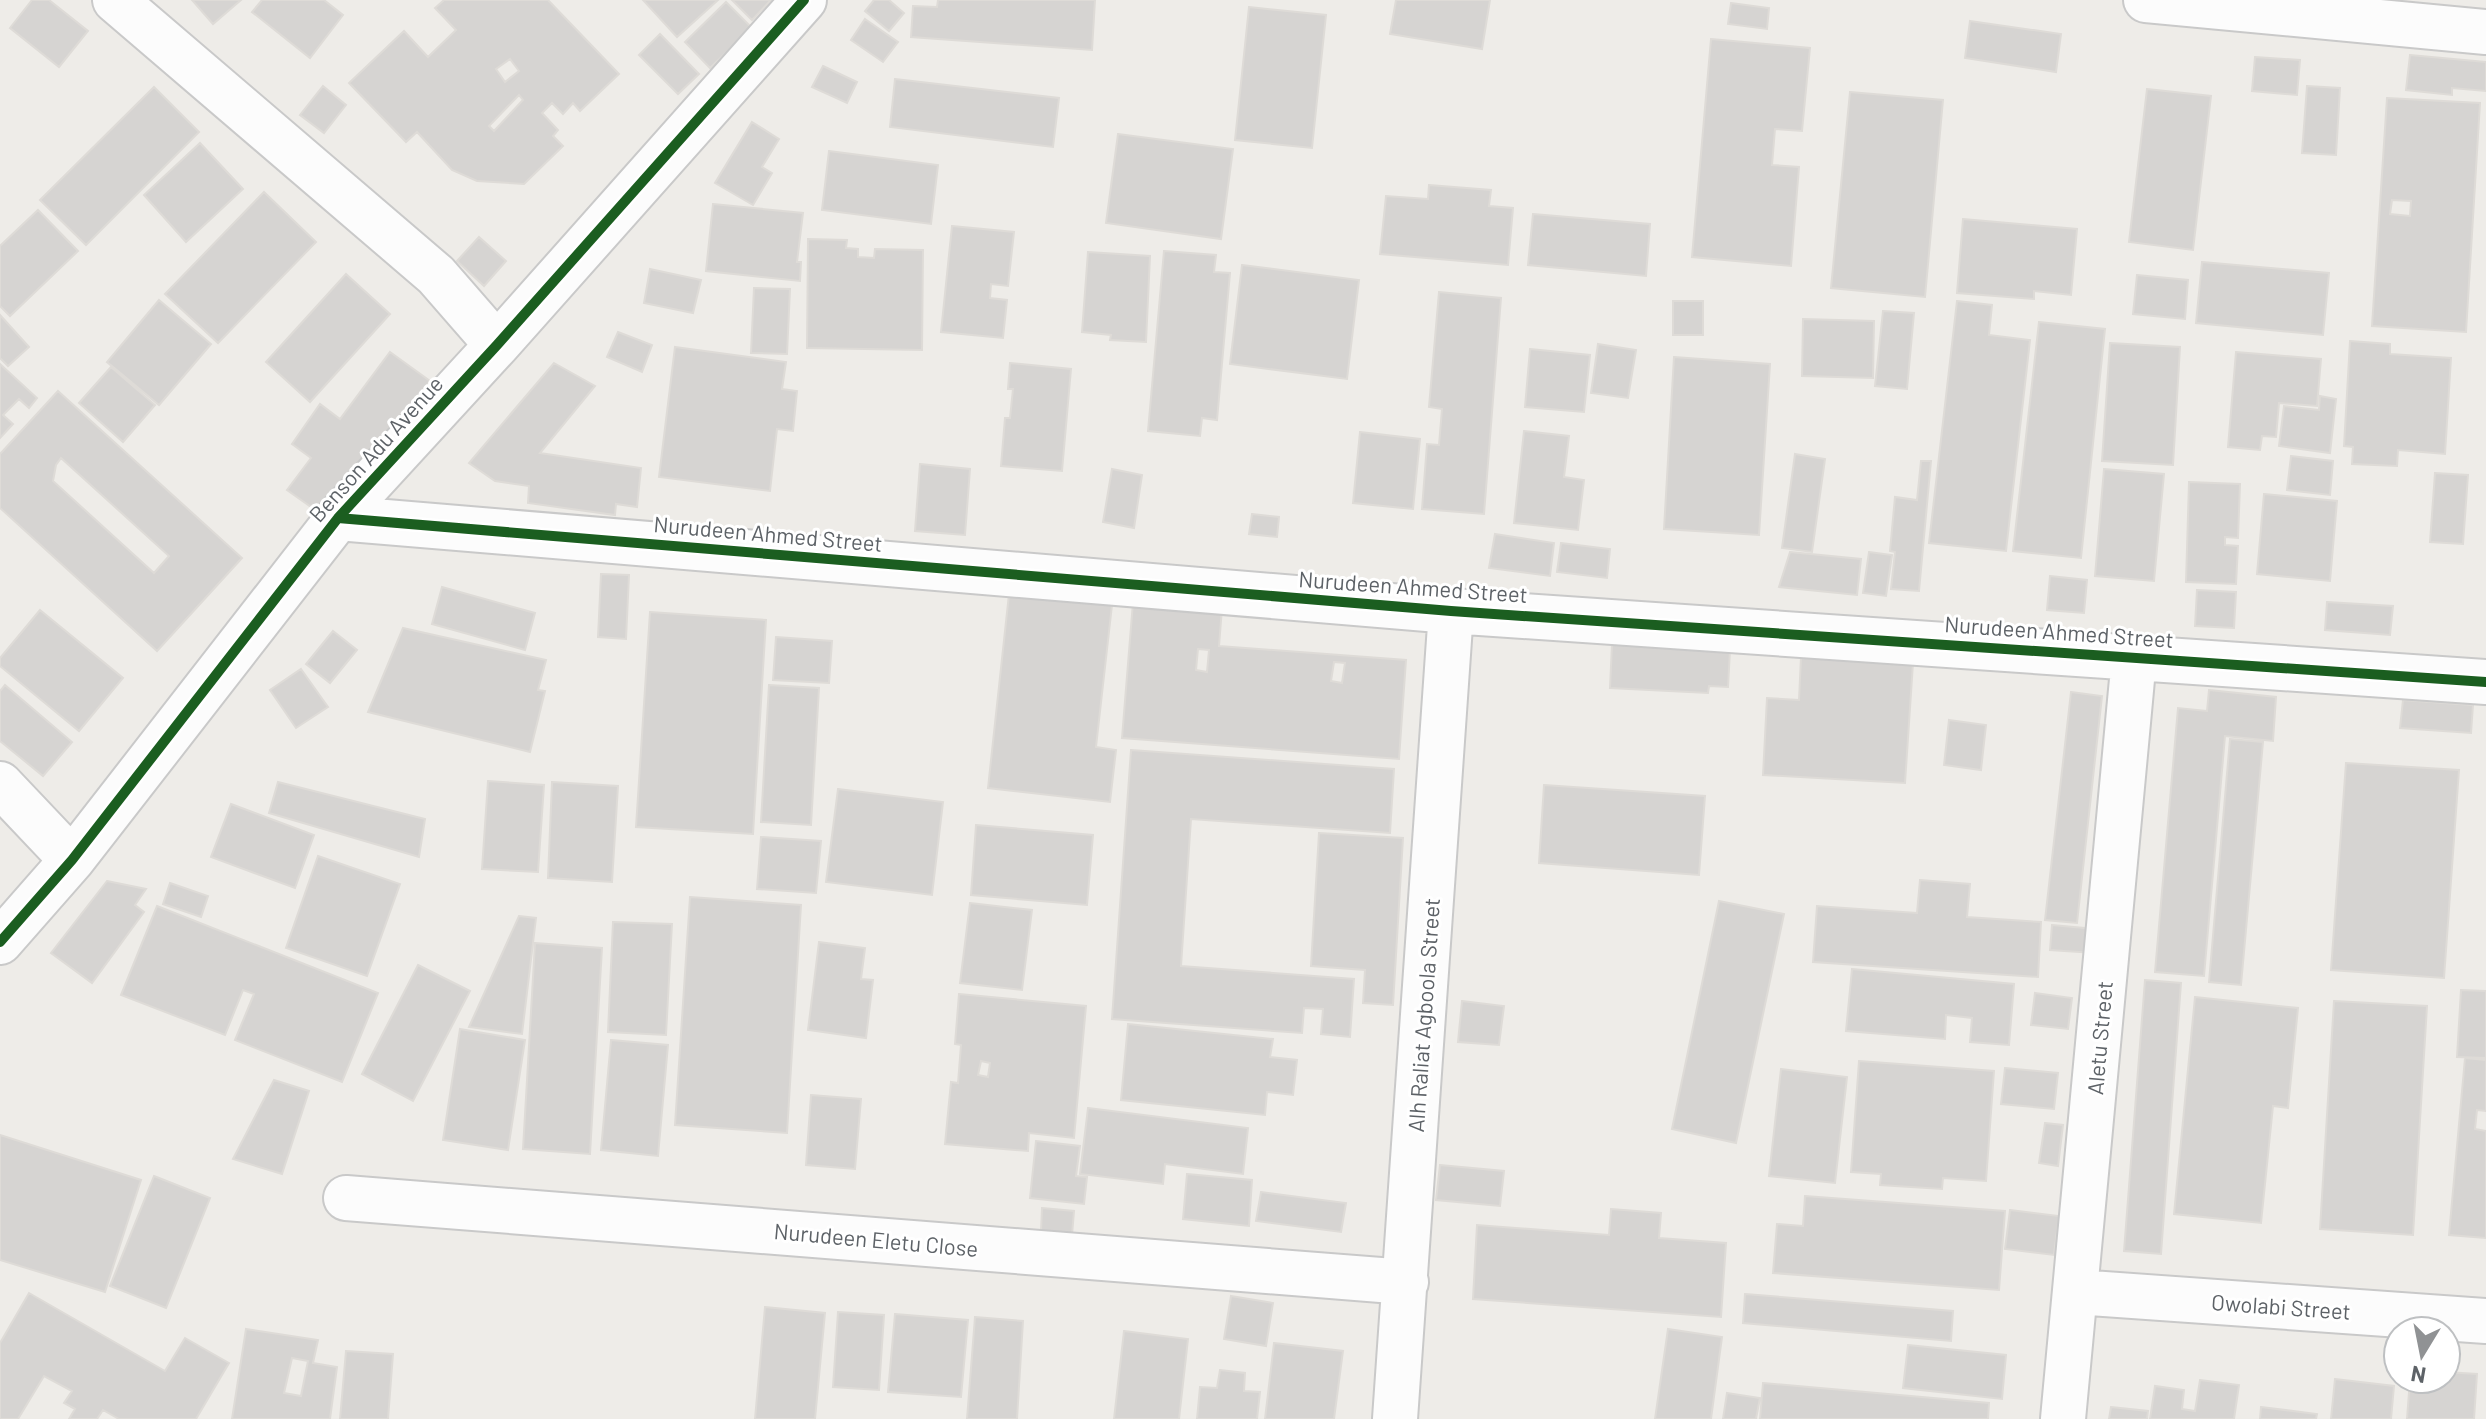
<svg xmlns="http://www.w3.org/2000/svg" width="2486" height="1419" viewBox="0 0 2486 1419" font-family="Barlow,sans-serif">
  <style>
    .building { fill: #d6d4d2; stroke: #dedbd7; stroke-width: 2; fill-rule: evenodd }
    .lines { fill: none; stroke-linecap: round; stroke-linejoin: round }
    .minor-casing { stroke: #c9c9c9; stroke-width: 48 }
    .minor { stroke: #fcfcfc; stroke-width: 44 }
    .cycleway-casing { stroke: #fff; stroke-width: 15 }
    .cycleway { stroke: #1b5e20; stroke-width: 10 }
    .labels { text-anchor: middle; stroke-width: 6; stroke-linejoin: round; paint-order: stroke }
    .street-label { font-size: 22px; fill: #5d6267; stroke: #fff }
  </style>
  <rect width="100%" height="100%" fill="#eeece8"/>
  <!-- building -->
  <path class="building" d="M32,0H49L88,31L59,67L10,28Z
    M192,0H241L213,24Z
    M262,0H324L343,15L310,58L252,12Z
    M444,0H548L619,74L580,111L573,103L563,114L552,103L542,113L558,130L553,136L563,146L524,184L477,181L452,170L417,132L406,142L349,83L404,31L428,57L456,30L435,8ZM510,59L519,71L505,82L496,69ZM519,95L523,100L494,131L489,126Z
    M643,0H718L677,37Z
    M732,0H771L752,20Z
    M874,0H889L904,13L889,31L865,11Z
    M938,0H1095L1092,50L911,37L913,6L937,7Z
    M1396,0H1490L1482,49L1390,34Z
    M726,2L752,28L710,68L685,42Z
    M1731,3L1769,8L1767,29L1728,24Z
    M1249,7L1326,15L1312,148L1235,140Z
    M865,19L898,42L883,62L851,40Z
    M1970,21L2061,34L2056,72L1965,58Z
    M660,34L699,74L678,94L639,55Z
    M1711,39L1810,48L1802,131L1775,129L1772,165L1799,167L1791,266L1692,257Z
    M2410,55L2486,62V91L2452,88V95L2406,90Z
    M2255,57L2300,60L2297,95L2252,91Z
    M823,66L857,82L847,103L812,87Z
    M895,79L1059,98L1053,147L890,127Z
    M323,86L346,105L324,133L300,115Z
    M2307,86L2340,88L2336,155L2302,153Z
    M154,87L199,132L86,245L40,200Z
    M2147,89L2211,96L2193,250L2129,242Z
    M1850,92L1943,100L1925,297L1831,288Z
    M2387,98L2480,103L2466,332L2372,326ZM2392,200L2411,201L2410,216L2390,214Z
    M752,122L779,139L762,167L772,173L753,205L715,183Z
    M1118,134L1233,149L1221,239L1106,223Z
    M200,143L243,189L186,242L144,195Z
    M829,151L938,165L931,224L822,210Z
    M1429,185L1491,190L1489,206L1513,208L1508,265L1380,254L1386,196L1428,199Z
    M264,192L316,242L218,343L165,294Z
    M713,204L803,213L797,262H801L800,281L706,271Z
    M38,210L78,251L10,316L0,306V246Z
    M1533,214L1650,224L1646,276L1528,265Z
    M1963,219L2077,229L2071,295L2034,291V299L1957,293Z
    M952,226L1014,232L1008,286L991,284L990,298L1007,300L1003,338L941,332Z
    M479,237L506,261L484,286L457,261Z
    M808,239L847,240L846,248L858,249V257L874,258L875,249L923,250L922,350L807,348Z
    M1164,251L1216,255L1214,272L1230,273L1217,420L1202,418L1200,436L1148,431Z
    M1088,252L1150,256L1146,342L1110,340L1111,335L1082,332Z
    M2202,262L2329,273L2323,335L2196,323Z
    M1242,265L1359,280L1347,379L1230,364Z
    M650,269L701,280L693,313L644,303Z
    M346,274L390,314L310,402L266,362Z
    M2137,275L2188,280L2185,319L2133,314Z
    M754,288L790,289L787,354L751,353Z
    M1439,292L1501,298L1484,514L1422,509L1427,444L1439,445L1442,409L1429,407Z
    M159,300L211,344L159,405L107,362Z
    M1673,301H1703V335H1673Z
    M1957,301L1992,305L1989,335L2030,340L2006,551L1929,543Z
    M1883,311L1914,313L1907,389L1875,386Z
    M0,315L29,347L8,366L0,358Z
    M1803,319L1874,321L1873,378L1802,376Z
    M2039,322L2105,329L2081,558L2013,551Z
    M618,332L652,345L642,372L607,357Z
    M2350,341L2390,344V354L2451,358L2445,454L2398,450L2397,466L2352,464L2353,447L2344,446Z
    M2110,343L2180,347L2173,465L2102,461Z
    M1598,344L1636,350L1628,398L1591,393Z
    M675,347L786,362L782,389L797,391L793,431L777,429L770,491L659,477Z
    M1530,349L1590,355L1584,412L1525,407Z
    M390,352L430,381L328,519L287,490L311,458L292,444L320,404L340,419Z
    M2236,352L2321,359L2317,406L2279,403L2276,437L2262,436L2260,450L2228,447Z
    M1674,357L1770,364L1759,535L1664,529Z
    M554,363L595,386L540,453L641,468L637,507L616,504L615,515L528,503L529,486L495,481L469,463Z
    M1010,363L1071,369L1062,471L1001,466L1005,418H1010L1013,389H1008Z
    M0,364L37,398L29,408L19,399L3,415L13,424L0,438Z
    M111,367L155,405L123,442L79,403Z
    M58,391L242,558L157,651L0,508V454ZM61,458L169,556L154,573L53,481L56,465Z
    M2320,396L2336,399L2330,453L2279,446L2284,406L2319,410Z
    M1524,431L1569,436L1564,477L1584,480L1578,530L1514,523Z
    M1360,432L1420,439L1413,509L1353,503Z
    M1795,454L1825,459L1812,552L1782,548Z
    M2291,456L2333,461L2330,495L2287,490Z
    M1921,461H1931L1919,591L1891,589L1895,552L1890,551L1895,497L1917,500Z
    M920,464L970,469L965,535L915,531Z
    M1112,469L1142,475L1134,528L1103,522Z
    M2104,469L2164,474L2154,581L2095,576Z
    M2435,473L2468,475L2463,544L2430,542Z
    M2189,482L2240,484L2238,538L2225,537V545L2238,546L2236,584L2186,582Z
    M2264,494L2337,501L2330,581L2257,574Z
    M1252,514L1279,517L1277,537L1249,534Z
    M1495,534L1554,543L1550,576L1489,568Z
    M1561,543L1610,549L1607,578L1557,572Z
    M1790,552L1861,559L1857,595L1779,587Z
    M1869,552L1892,555L1886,596L1863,593Z
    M601,574L629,575L626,639L598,637Z
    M2050,576L2087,580L2084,613L2047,610Z
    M442,587L535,613L525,650L432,624Z
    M2197,590L2236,592L2234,628L2195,626Z
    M1009,594L1112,605L1096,747L1116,750L1110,802L988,788Z
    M1133,602L1222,608L1219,646L1406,660L1399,759L1122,738ZM1198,649L1209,650L1207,672L1196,670ZM1334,662L1345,663L1342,683L1331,681Z
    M2327,602L2393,606L2390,635L2325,630Z
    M40,610L123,678L79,731L0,666V658Z
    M650,612L766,620L753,834L636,827Z
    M403,628L546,660L538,690L545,691L530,752L368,712Z
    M333,631L357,650L330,683L306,664Z
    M776,637L832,641L829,683L773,680Z
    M1612,644L1730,650L1728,687L1709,686L1708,693L1610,688Z
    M1801,657L1913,663L1905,783L1763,775L1767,698L1799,700Z
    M301,669L328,707L296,728L270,690Z
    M5,685L72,742L43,776L0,741V691Z
    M769,685L819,688L811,825L761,822Z
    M2209,690L2276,697L2273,741L2225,736L2204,976L2155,972L2178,708L2207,711Z
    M2071,692L2102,696L2077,923L2045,920Z
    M2403,700L2473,705L2471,733L2400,728Z
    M1949,720L1986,725L1981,770L1944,765Z
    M2230,739L2263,742L2241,985L2209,982Z
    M1131,750L1394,769L1390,833L1191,819L1181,966L1354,979L1350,1037L1321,1034L1323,1009L1304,1008L1302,1033L1112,1019Z
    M2346,763L2459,770L2444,978L2331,970Z
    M488,781L544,785L538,872L482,869Z
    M278,782L425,819L419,857L269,813Z
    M552,782L618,786L612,882L548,878Z
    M1544,785L1705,796L1699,875L1539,863Z
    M838,789L943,802L932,895L826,882Z
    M231,804L314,835L295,888L211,857Z
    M976,825L1093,835L1087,905L971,895Z
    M1319,833L1403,838L1393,1005L1363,1003L1365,970L1311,966Z
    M761,837L821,841L816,893L757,889Z
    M318,856L400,884L367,976L286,948Z
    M1920,880L1970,884L1967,917L2041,922L2038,977L1813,962L1817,906L1917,913Z
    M107,881L146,889L135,905L144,912L92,983L51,953Z
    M170,883L208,896L201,917L163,904Z
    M690,897L801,905L787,1133L675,1125Z
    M1719,901L1784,914L1736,1143L1672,1129Z
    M970,903L1032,910L1022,990L960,983Z
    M157,906L378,993L342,1082L235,1040L254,994L243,990L225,1035L121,995Z
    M519,916L536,918L522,1034L469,1027Z
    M613,922L672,924L666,1035L608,1032Z
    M2052,925L2095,929L2094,953L2050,950Z
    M819,942L865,948L861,979L873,980L866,1038L808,1030Z
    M535,943L602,948L590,1154L523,1149Z
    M418,965L470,991L413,1101L362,1074Z
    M1852,969L2014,984L2009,1045L1970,1042L1972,1018L1946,1015L1945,1039L1846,1031Z
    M2145,980L2181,983L2161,1254L2124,1251Z
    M2461,990L2486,991V1058L2457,1057Z
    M2035,993L2072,998L2068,1029L2031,1025Z
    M959,994L1086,1006L1074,1138L1029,1133L1028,1151L945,1144L951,1082L958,1083L961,1045L955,1044ZM981,1061L990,1063L988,1077L978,1075Z
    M2195,997L2298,1008L2288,1108L2273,1106L2261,1223L2174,1214Z
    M1462,1001L1504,1006L1499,1045L1458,1042Z
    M2334,1001L2427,1006L2413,1235L2320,1229Z
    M1128,1024L1273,1039L1270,1057L1297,1060L1293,1095L1267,1092L1265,1115L1121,1100Z
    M460,1029L525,1040L508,1150L443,1140Z
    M611,1040L668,1045L658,1156L601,1150Z
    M2465,1058L2486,1060V1111L2477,1110L2475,1129L2486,1131V1238L2449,1235Z
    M1859,1061L1994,1071L1986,1181L1943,1178L1942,1189L1880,1185L1881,1174L1851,1172Z
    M2005,1068L2058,1073L2054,1109L2001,1104Z
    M1781,1069L1847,1077L1835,1183L1769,1176Z
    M274,1080L309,1091L282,1174L233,1159Z
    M811,1095L861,1099L855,1169L806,1165Z
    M1088,1108L1248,1128L1243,1174L1165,1164L1163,1184L1080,1174Z
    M2045,1123L2063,1125L2058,1166L2039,1163Z
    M0,1135L141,1180L105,1292L0,1260Z
    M1036,1141L1080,1146L1076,1176L1087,1177L1084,1204L1030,1198Z
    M1440,1165L1504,1171L1500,1206L1436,1200Z
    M1187,1174L1252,1180L1249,1226L1183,1219Z
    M154,1176L210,1198L166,1308L110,1286Z
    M1261,1192L1346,1203L1341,1232L1256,1221Z
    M1805,1196L2005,1211L1999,1290L1773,1273L1777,1224L1803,1226Z
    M1042,1208L1074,1211L1072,1235L1041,1231Z
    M1611,1209L1661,1213L1659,1238L1726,1243L1721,1317L1473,1299L1477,1225L1609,1235Z
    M2010,1210L2059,1216L2054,1255L2005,1249Z
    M29,1293L165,1371L185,1338L229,1363L196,1419H119L103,1410L97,1419H69L75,1409L64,1403L72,1391L44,1376L18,1419H0V1343Z
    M1745,1294L1953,1311L1951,1341L1743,1323Z
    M1231,1296L1273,1303L1266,1346L1224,1339Z
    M765,1307L825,1313L815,1419H755Z
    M838,1312L884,1315L879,1390L833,1387Z
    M895,1314L968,1320L961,1397L888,1392Z
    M975,1317L1023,1321L1017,1419H967Z
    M246,1329L318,1340L313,1363L337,1367L330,1419H232ZM292,1358L308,1361L301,1396L284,1393Z
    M1668,1329L1722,1337L1711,1419H1655Z
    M1124,1331L1188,1339L1179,1419H1114Z
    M1274,1343L1343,1351L1334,1419H1265Z
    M1908,1345L2006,1355L2002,1399L1903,1388Z
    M346,1351L393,1354L388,1419H340Z
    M1220,1370L1245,1373L1244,1391L1260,1392L1257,1419H1197L1200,1387L1217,1388Z
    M2446,1372L2477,1374L2474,1419H2407L2410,1379H2446Z
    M2335,1379L2394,1386L2391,1419H2331Z
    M2200,1380L2239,1385L2234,1419H2150L2155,1386L2184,1390L2182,1409L2195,1411Z
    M1763,1383L1989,1403L1988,1419H1760Z
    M1727,1393L1760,1398L1756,1419H1723Z
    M2111,1407L2148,1411L2147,1419H2109Z
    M2261,1407L2317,1414L2316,1419H2260Z"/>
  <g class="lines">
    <defs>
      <path id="minor" d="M115,0L436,275L497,345
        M2146,0L2486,32
        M338,518L1451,611L2486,682
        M0,784L72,860
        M0,942L72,860L338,518L497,345L804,0
        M346,1198L1406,1282
        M2076,1292L2486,1321
        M1395,1419L1451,611
        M2063,1419L2134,658"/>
    </defs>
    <!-- minor casing -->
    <use href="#minor" class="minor-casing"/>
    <!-- minor -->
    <use href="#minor" class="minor"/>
    <defs>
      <path id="cycleway" d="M338,518L1451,611L2486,682
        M0,942L72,860L338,518L497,345L804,0"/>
    </defs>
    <!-- cycleway casing -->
    <use href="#cycleway" class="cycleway-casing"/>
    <!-- cycleway -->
    <use href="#cycleway" class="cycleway"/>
  </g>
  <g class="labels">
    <!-- street labels -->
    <g class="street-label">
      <text transform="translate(376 449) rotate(-48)" y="8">Benson Adu Avenue</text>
      <text transform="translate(768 534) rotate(5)" y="8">Nurudeen Ahmed Street</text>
      <text transform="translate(1413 587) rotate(4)" y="8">Nurudeen Ahmed Street</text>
      <text transform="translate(2059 632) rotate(4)" y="8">Nurudeen Ahmed Street</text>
      <text transform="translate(1424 1015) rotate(-86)" y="8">Alh Raliat Agboola Street</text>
      <text transform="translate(2100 1038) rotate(-85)" y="8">Aletu Street</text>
      <text transform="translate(876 1240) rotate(5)" y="8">Nurudeen Eletu Close</text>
      <text transform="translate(2281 1307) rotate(4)" y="8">Owolabi Street</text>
    </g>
  </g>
  <!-- north arrow -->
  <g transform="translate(2422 1355) rotate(190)"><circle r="38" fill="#ffffff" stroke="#bec0c2" stroke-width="2"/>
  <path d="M0-6L14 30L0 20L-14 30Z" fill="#909294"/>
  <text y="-12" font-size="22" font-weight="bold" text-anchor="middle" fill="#5d6267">N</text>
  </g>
</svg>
